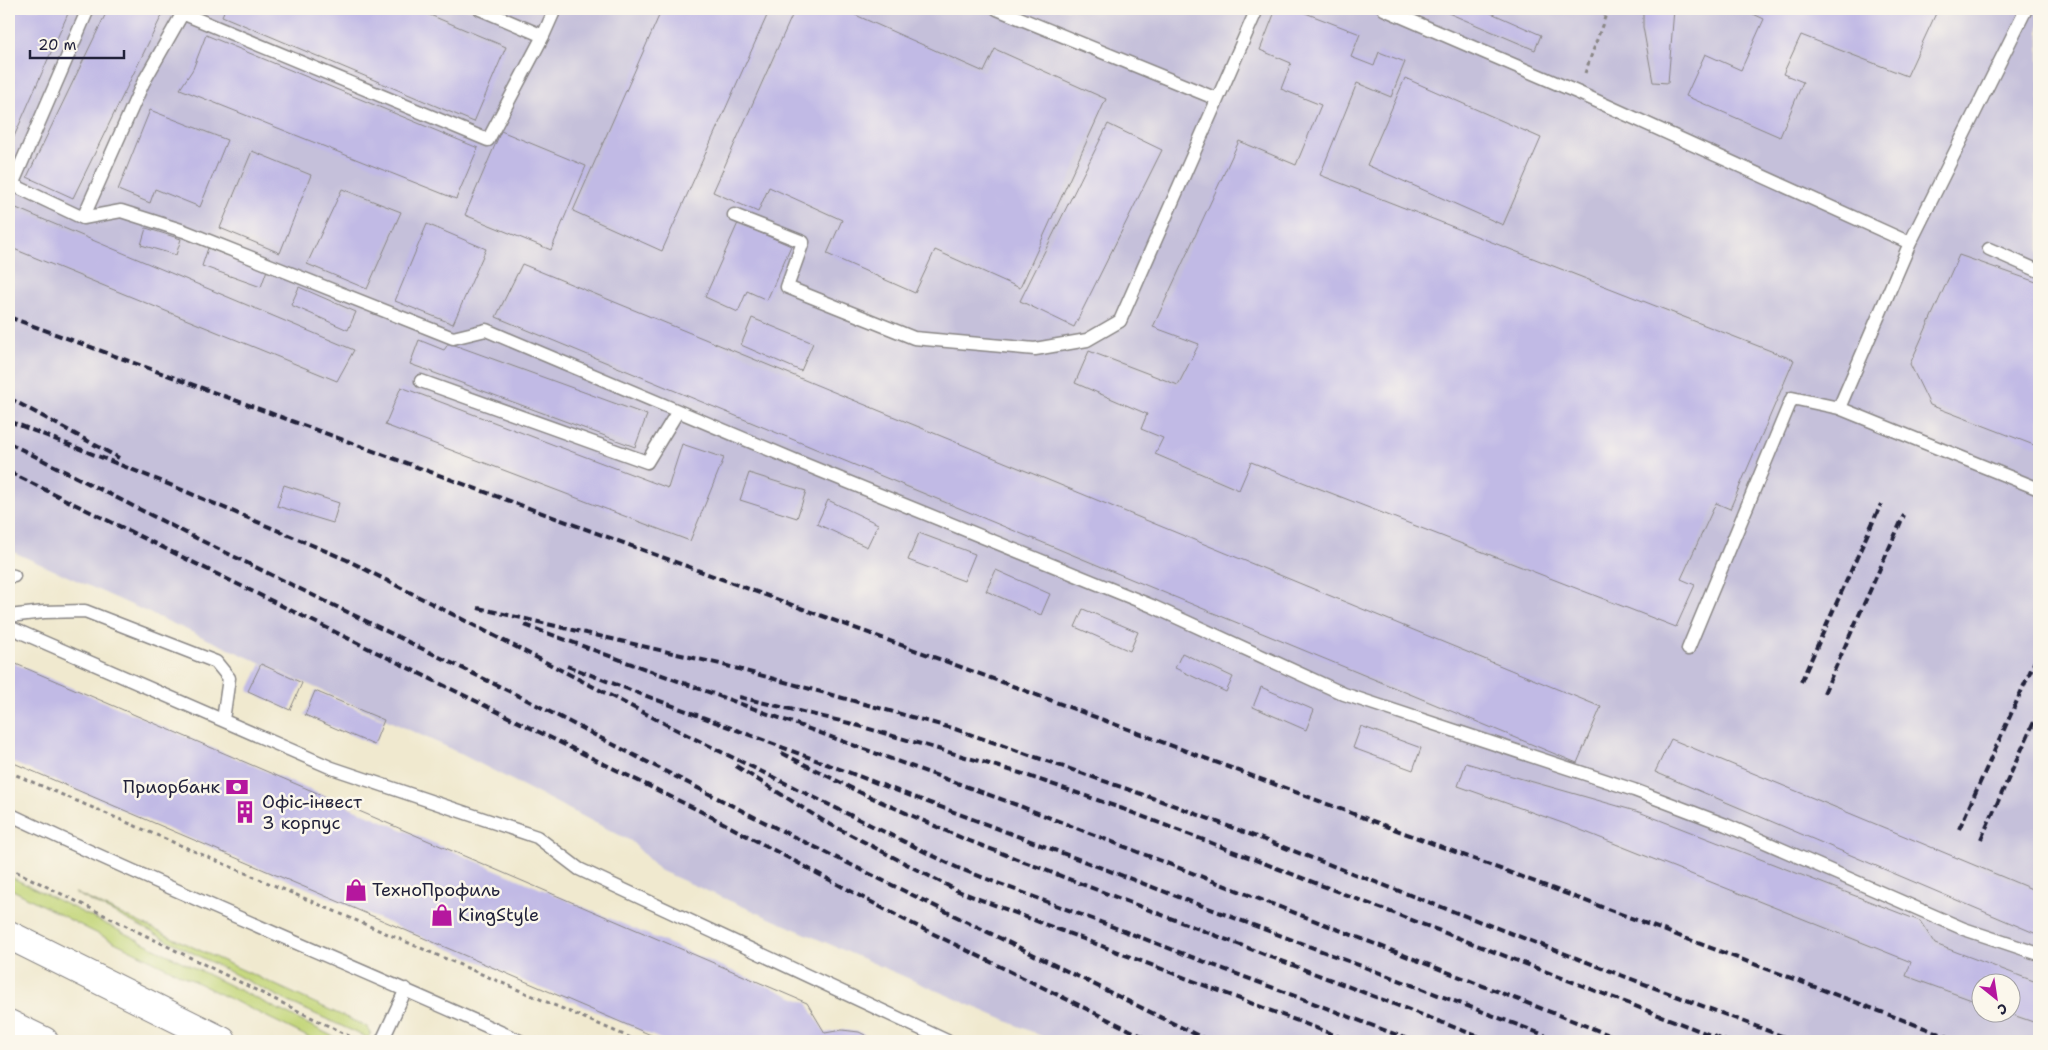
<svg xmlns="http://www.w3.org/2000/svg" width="2048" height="1050" viewBox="0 0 2048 1050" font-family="'Shantell Sans',sans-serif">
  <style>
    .industrial { fill: #c5c0da; fill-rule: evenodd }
    .green { fill: #c2d578; stroke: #727c5a }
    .building { fill: #c1bae5 }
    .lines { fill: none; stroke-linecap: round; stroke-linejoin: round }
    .lane-casing { stroke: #898685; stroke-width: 15 }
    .primary-casing { stroke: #898685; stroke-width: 30 }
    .path { stroke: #898685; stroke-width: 3; stroke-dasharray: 4 4; stroke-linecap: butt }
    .lane { stroke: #fff; stroke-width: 12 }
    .primary { stroke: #fff; stroke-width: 28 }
    .rail { stroke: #22223b; stroke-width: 4; stroke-dasharray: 8 4; stroke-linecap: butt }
    .labels { text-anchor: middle; stroke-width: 5; stroke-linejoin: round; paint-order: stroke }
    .poi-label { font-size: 18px; fill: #22223b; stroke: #fbf7ec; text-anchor: start }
  </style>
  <rect width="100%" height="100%" fill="#fbf7ec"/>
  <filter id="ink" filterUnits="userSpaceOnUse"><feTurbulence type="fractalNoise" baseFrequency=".02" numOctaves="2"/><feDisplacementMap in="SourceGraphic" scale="10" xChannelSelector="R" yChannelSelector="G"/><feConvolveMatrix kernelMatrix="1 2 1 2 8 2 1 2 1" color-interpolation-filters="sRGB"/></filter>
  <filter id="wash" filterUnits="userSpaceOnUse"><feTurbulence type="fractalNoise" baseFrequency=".0096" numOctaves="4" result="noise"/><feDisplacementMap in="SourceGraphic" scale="20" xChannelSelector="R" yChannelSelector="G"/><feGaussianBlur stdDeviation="1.12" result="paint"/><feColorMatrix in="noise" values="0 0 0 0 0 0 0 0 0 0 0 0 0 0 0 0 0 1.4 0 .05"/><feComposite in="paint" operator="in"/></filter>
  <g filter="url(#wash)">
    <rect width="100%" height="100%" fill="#f0e9cf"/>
    <!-- industrial -->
    <path class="industrial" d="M9,9H2039V1041H1053L659,870L631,841L445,746L9,550ZM1980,982H2010V1012H1980Z"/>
    <!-- green -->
    <path class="green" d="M9,876L342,1041H316L88,929L9,888Z
      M75,893L367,1027L371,1033L368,1038L291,1003Z"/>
    <g id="blocks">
      <!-- building -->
      <path class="building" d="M9,9H70L9,148Z
        M108,9H159L164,11L73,198L27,177Z
        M225,9H416L506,47L474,122L222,16Z
        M662,9H770L662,251L573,211Z
        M795,9H842L984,72L995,49L1106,99L1020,288L935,250L915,293L827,254L842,220L769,187L758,212L713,192Z
        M1276,9H1295L1360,34L1351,57L1374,66L1379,52L1405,62L1391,97L1357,83L1320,175L1794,360L1730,509L1716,503L1681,579L1695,585L1676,627L1251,462L1239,490L1155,454L1163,438L1141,429L1147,414L1075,383L1089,351L1178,385L1199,344L1153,327L1239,141L1296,165L1321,105L1281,89L1291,63L1260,50Z
        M1439,9H1482L1541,35L1535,50Z
        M1643,9H1674L1668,83L1653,82L1643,27Z
        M1748,9H1938L1907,76L1801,35L1783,74L1803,82L1780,137L1686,96L1705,54L1741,70L1764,19L1747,11Z
        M206,35L478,148L456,199L180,89L193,69Z
        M1405,78L1541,138L1503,225L1367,165Z
        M150,110L227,140L200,207L155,189L150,203L118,190Z
        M1108,124L1162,150L1074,327L1020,301Z
        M501,131L586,166L551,250L465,215Z
        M252,151L311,175L280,253L220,228Z
        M342,189L401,212L367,289L307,264Z
        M9,205L354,350L337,381L9,247Z
        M738,223L791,246L767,300L747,291L738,312L705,297Z
        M427,224L486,249L453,324L395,301Z
        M146,228L181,239L176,255L141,245Z
        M208,248L267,270L261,287L202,266Z
        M1959,255L2039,283V447L1930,405L1910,364Z
        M522,264L1601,707L1577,763L496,317Z
        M299,287L356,312L348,330L291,305Z
        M752,318L813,343L801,371L741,345Z
        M419,340L444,350L449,343L647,415L635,447L410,364Z
        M401,387L668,488L682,444L724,458L690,541L385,425Z
        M749,473L806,491L797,518L740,500Z
        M284,485L339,503L333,523L277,506Z
        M828,500L878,524L867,547L817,524Z
        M919,533L975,554L964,581L908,560Z
        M996,570L1050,594L1041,615L986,591Z
        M1083,609L1138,632L1130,651L1075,627Z
        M1182,653L1233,677L1226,692L1175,668Z
        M9,661L807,1003L825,1033L842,1030L859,1032L877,1041H665L9,761Z
        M261,664L302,683L290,710L248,691Z
        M1261,687L1314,710L1306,730L1253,707Z
        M315,691L384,720L374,745L305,715Z
        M1361,726L1421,748L1413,770L1353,748Z
        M1671,739L2039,892V935L1655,772Z
        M1466,763L1639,812L1920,921L1935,944L2039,983V1024L2010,1014V982H1980V1003L1906,976L1911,962L1568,825L1458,786Z"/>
    </g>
  </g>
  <g filter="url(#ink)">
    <use href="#blocks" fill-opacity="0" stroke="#898685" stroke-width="1"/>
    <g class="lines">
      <defs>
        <path id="lane" d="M480,9L543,36L555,9
          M997,9L1217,99
          M1384,9L1579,93L1910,243
          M182,13L488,140L543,36
          M9,183L83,218L121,211L184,231L453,338L486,330L799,462L1152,606L1344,694L1634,790L1726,825L1964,929L2039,954
          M12,185L88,9
          M734,215L803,242L787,287L914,338L1035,349L1087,340L1120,321L1257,9
          M83,218L143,83L185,9
          M1989,249L2039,271
          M421,381L647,462L678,411
          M1839,408L1910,243L2026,9
          M9,575L14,576
          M9,616L44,612L85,611L216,662L229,678L223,720
          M9,627L332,768L537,837L579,869L947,1041
          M1688,649L1792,398L1839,408L2039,489
          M9,814C177,894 350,964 520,1041
          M382,1041L406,989"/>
        <path id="primary" d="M9,935L222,1041
          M9,1024L44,1041"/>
      </defs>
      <!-- lane casing -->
      <use href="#lane" class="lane-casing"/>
      <!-- primary casing -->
      <use href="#primary" class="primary-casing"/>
      <!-- path -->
      <path class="path" d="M1585,73L1608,9
        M9,772L638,1041
        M9,868L359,1041"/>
      <!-- lane -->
      <use href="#lane" class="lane"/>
      <!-- primary -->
      <use href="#primary" class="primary"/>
      <!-- rail -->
      <path class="rail" d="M9,317L1018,688L1959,1041
        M9,398L119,458
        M9,421L161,481L347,560L689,736L958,868L1413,1041
        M9,443L192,536L521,697L760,820L1209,1041
        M9,472L706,814L905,920L1152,1041
        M478,608L720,664L955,729L1167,803L1795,1041
        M525,625L1017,805L1625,1041
        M567,666L1560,1041
        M1801,682L1881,504
        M1824,693L1904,515
        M739,697L849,723L1020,773L1123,809L1726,1041
        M782,753L859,792L962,838L1490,1041
        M736,766L822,820L958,891L1350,1041
        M1959,829L2039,652
        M1981,839L2039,711"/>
    </g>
  </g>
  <!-- icons -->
  <defs>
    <symbol id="bank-bare" viewBox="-9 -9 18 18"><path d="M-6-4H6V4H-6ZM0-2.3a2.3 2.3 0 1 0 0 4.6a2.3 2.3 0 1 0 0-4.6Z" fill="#b5179e" stroke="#fbf7ec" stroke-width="2.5" paint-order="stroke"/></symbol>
    <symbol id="building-bare" viewBox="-9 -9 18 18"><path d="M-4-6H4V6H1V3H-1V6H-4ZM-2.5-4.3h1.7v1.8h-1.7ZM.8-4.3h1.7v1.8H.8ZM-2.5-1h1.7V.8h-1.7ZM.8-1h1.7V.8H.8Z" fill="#b5179e" stroke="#fbf7ec" stroke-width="2.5" paint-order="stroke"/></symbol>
    <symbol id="shop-bare" viewBox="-9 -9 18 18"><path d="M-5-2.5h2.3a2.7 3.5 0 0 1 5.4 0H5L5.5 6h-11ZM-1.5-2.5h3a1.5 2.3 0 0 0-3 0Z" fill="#b5179e" stroke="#fbf7ec" stroke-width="2.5" paint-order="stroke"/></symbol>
  </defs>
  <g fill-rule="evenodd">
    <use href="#bank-bare" x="221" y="771" width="32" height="32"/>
    <use href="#building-bare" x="229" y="796" width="32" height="32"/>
    <use href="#shop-bare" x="340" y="874" width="32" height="32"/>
    <use href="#shop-bare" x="426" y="899" width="32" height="32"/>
  </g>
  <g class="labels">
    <!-- poi labels -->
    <g class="poi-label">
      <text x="220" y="793" text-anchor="end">Приорбанк</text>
      <text x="262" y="808">Офіс-інвест<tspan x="262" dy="21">3 корпус</tspan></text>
      <text x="372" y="896">ТехноПрофиль</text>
      <text x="458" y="921">KingStyle</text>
    </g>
  </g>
  <!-- margin -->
  <rect width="2048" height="1050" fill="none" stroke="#fbf7ec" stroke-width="30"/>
  <!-- north arrow -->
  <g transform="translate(1996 998) rotate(150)"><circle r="24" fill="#fbf7ec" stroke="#a4a2a5"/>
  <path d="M0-4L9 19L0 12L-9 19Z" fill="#b5179e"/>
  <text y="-8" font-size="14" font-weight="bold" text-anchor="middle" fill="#22223b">С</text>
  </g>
  <!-- scale -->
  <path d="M30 50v8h94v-8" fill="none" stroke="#22223b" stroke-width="2.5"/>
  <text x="38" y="50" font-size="15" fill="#22223b" stroke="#fbf7ec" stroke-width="4" paint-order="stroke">20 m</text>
</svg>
